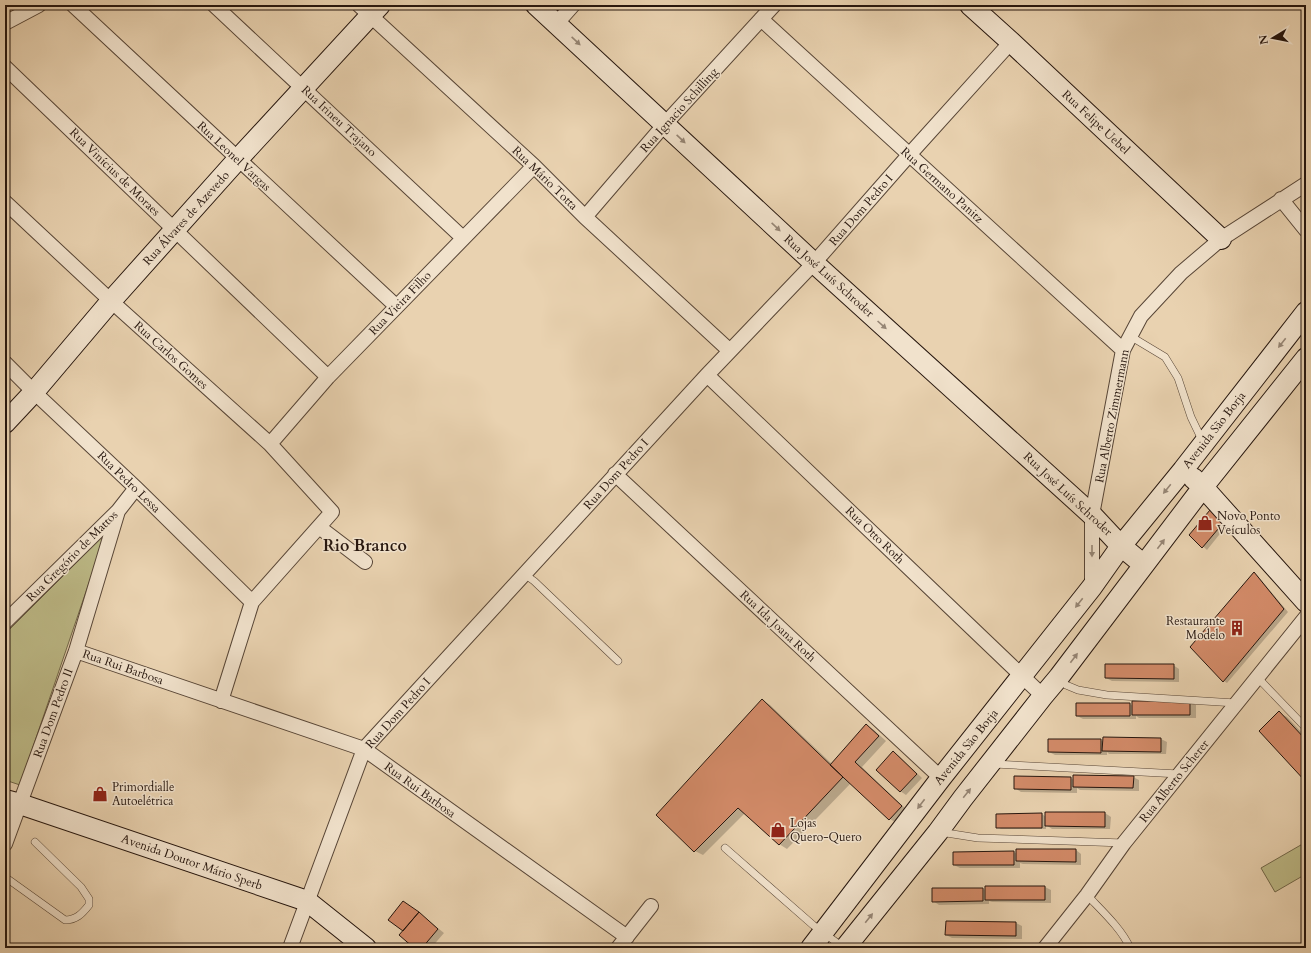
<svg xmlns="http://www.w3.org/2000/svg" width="1311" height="953" viewBox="0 0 1311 953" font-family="Cardo,serif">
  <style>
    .green { fill: #bdba87; stroke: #72684a }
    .shadow { fill: #0003 }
    .building { fill: #d38b69; stroke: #26160e }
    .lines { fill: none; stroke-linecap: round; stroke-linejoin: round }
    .lane-casing { stroke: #574536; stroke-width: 8 }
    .street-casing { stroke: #574536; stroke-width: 16 }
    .secondary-casing { stroke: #26160e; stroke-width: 22 }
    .lane { stroke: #f1e2cc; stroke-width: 7 }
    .street { stroke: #f1e2cc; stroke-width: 14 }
    .secondary { stroke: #f1e2cc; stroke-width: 20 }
    .oneway { fill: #968676 }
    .labels { text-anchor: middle; stroke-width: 3; stroke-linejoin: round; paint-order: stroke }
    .street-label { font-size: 12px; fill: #26160e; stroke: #f1e2cc }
    .poi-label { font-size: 12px; fill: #26160e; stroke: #f1e2cc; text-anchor: start }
    .district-label { font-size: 16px; font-weight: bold; fill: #26160e; stroke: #f1e2cc }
  </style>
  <rect width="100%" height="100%" fill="#e9d2b0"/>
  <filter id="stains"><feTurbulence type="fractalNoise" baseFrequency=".005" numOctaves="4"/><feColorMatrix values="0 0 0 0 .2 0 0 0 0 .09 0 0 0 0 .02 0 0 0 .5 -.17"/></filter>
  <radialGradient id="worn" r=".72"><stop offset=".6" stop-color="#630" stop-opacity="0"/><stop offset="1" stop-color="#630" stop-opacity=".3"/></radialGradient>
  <!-- green -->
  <path class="green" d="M106,533L20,785L5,780V634Z
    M1306,842V874L1275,892L1261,868Z"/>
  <!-- shadow -->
  <path class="shadow" d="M1211,511L1227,525L1207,550L1191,535Z
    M1254,573L1257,575L1288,612L1227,683L1224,681Z
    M1173,665L1179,669V682L1112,681L1106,678Z
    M762,700L770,705L832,764L866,725L874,730L886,741L862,767L909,812L898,824L890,819L851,783L787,849L779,844L745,813L703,855L695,851Z
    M1190,702L1196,705V718H1139L1136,716V719H1083L1077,716L1130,704L1133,706Z
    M1279,713L1287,717L1306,737V780Z
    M1161,739L1167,742L1166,754H1109L1107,752V755H1055L1049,752L1101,740L1103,742Z
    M893,752L899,756L922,778L906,795L900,791Z
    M1133,777L1139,780V791L1080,790L1077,788V793L1021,792L1015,788L1071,778L1074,780Z
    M1105,813L1111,817L1110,829H1052L1046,825V829H1001L997,827L1042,814L1046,817Z
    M1076,850L1081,854V865L1023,864L1020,863V868H960L954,865L1014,852L1017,854Z
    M1045,887L1051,890V903L992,902L989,901V904L939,905L933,901L983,889L986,890Z
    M423,916L444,933L431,948H416L404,931Z
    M1016,923L1022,926V939L952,938L946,935Z"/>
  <!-- building -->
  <path class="building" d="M1210,510L1224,522L1202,548L1189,535Z
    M1254,572L1284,609L1223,682L1190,647Z
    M1105,664H1174V679L1105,678Z
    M762,699L843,777L779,845L738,808L694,852L656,815Z
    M1132,701H1190V715H1132Z
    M1076,703H1130V716H1076Z
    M1279,711L1306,740V782L1259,731Z
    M866,724L879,736L855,762L902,806L889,820L830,765Z
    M1103,737L1161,738V752L1102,751Z
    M1048,739H1101V753L1048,752Z
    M893,751L917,774L900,792L876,770Z
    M1073,775L1134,776L1133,788L1073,787Z
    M1014,776L1071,777V790L1014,789Z
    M1045,812H1105V827L1045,826Z
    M1042,813V828H996V814Z
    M1016,849H1076V862L1016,861Z
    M1014,851V865H953V852Z
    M985,886H1045V900H985Z
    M932,888H983V901L932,902Z
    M403,901L419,912L403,931L388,920Z
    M419,912L438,929L422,948H414L399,935Z
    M946,921L1016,922V936L945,935Z"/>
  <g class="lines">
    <defs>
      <path id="lane" d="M1130,336L1165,357L1178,378L1191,417L1203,442
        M524,574L534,581L618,661
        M1059,677L1066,685L1078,690L1107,695L1236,703
        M1258,678L1306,728
        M994,764L1179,774
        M940,832L978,838L1124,843
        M725,848L813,925L844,948
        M5,877L65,920C76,920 82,914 89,905V899L81,887L35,842
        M1087,895C1101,910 1122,929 1130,948"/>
      <path id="street" d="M73,5L396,306
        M214,5L463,238
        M359,5L534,166L585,217L730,351
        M761,19L1123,350
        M5,23L39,5
        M557,23L573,5
        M5,67L328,377
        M1281,199L1306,230
        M5,202L111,301L270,444L332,512L252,602L221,701
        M585,217L665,124L774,5
        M5,363L34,392L136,488L252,602
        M707,375L1043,696
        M270,444L328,377L534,166
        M615,474L941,778
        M319,527L365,562
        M1092,587V515L1123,350L1141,316L1181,273L1221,239L1306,184
        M5,622L118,511L136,488
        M76,651L364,749L627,937
        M5,844L76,651L118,511
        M290,948L364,749L707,375L814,263L909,155L1011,42
        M618,948L651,906
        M1045,948L1087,895L1124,843L1306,617"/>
      <path id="secondary" d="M536,5L814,263L1092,515L1121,546L1144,565
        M970,5L1011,42L1221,239
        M5,423L34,392L111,301L238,159L380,5
        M1193,478L1203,487L1306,602
        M5,800L20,804L307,901L366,948
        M811,948L941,778L1092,587L1121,546L1183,470L1306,312
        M845,948L938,832L963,798L1043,696L1059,677L1203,487L1306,358"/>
    </defs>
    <!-- lane casing -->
    <use href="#lane" class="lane-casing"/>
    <!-- street casing -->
    <use href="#street" class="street-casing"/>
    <!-- secondary casing -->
    <use href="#secondary" class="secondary-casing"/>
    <!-- lane -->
    <use href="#lane" class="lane"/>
    <!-- street -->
    <use href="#street" class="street"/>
    <!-- secondary -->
    <use href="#secondary" class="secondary"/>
  </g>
  <!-- one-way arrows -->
  <defs><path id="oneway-solid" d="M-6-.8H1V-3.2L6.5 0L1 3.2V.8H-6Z"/></defs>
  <g class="oneway">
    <use href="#oneway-solid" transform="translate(576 41) rotate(43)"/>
    <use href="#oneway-solid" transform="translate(681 139) rotate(43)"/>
    <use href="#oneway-solid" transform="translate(776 227) rotate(43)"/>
    <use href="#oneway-solid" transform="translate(882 325) rotate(42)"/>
    <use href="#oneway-solid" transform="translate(1282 343) rotate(128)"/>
    <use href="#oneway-solid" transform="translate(1167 489) rotate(129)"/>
    <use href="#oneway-solid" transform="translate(1161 544) rotate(-53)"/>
    <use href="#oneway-solid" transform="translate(1092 551) rotate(90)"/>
    <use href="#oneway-solid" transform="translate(1079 603) rotate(128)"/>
    <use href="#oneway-solid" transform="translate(1074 658) rotate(-53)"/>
    <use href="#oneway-solid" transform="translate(967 793) rotate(-51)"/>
    <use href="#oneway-solid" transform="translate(921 804) rotate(127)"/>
    <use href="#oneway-solid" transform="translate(869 918) rotate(-51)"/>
  </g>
  <!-- icons -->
  <defs>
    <symbol id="shop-bare" viewBox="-9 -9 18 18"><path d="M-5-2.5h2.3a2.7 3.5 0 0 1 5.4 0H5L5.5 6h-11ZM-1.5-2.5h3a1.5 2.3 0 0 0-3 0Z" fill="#8f2418" stroke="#f1e2cc" stroke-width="2.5" paint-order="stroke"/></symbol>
    <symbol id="building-bare" viewBox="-9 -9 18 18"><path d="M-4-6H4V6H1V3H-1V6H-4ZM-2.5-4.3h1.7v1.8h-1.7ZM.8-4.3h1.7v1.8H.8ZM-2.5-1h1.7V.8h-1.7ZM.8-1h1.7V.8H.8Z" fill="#8f2418" stroke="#f1e2cc" stroke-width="2.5" paint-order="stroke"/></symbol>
  </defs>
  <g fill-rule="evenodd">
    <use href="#shop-bare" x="1194" y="512" width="22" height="22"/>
    <use href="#building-bare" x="1226" y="617" width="22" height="22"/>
    <use href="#shop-bare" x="89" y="783" width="22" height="22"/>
    <use href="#shop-bare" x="767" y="819" width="22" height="22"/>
  </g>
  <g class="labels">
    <!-- street labels -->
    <g class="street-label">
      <text transform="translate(679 110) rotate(-48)" y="4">Rua Ignacio Schilling</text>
      <text transform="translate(339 121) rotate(43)" y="4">Rua Irineu Trajano</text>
      <text transform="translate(1096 122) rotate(43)" y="4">Rua Felipe Uebel</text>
      <text transform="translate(234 156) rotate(43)" y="4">Rua Leonel Vargas</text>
      <text transform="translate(115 172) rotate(44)" y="4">Rua Vinícius de Moraes</text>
      <text transform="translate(545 178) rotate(44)" y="4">Rua Mário Totta</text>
      <text transform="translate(942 185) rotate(42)" y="4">Rua Germano Panitz</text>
      <text transform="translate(861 210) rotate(-49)" y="4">Rua Dom Pedro I</text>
      <text transform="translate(186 218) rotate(-48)" y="4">Rua Álvares de Azevedo</text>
      <text transform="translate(829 276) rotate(42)" y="4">Rua José Luís Schroder</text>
      <text transform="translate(400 303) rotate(-46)" y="4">Rua Vieira Filho</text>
      <text transform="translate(171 355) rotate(42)" y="4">Rua Carlos Gomes</text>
      <text transform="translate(1112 416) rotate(-79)" y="4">Rua Alberto Zimmermann</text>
      <text transform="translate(1214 430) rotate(-52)" y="4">Avenida São Borja</text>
      <text transform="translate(616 474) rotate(-48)" y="4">Rua Dom Pedro I</text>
      <text transform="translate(129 482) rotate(44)" y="4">Rua Pedro Lessa</text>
      <text transform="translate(1068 494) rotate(43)" y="4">Rua José Luís Schroder</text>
      <text transform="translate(875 535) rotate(44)" y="4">Rua Otto Roth</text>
      <text transform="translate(72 556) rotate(-45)" y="4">Rua Gregório de Mattos</text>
      <text transform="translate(778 626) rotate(43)" y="4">Rua Ida Joana Roth</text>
      <text transform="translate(123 667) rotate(19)" y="4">Rua Rui Barbosa</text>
      <text transform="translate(53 713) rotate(-70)" y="4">Rua Dom Pedro II</text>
      <text transform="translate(398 713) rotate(-48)" y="4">Rua Dom Pedro I</text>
      <text transform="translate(966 747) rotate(-51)" y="4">Avenida São Borja</text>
      <text transform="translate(1174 781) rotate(-51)" y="4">Rua Alberto Scherer</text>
      <text transform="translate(420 790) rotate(36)" y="4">Rua Rui Barbosa</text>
      <text transform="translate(192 862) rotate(19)" y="4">Avenida Doutor Mário Sperb</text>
    </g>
    <!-- poi labels -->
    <g class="poi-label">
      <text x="1217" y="520">Novo Ponto<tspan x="1217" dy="14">Veículos</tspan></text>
      <text x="1225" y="625" text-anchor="end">Restaurante<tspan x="1225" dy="14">Modelo</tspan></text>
      <text x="112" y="791">Primordialle<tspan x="112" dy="14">Autoelétrica</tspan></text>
      <text x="790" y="827">Lojas<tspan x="790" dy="14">Quero-Quero</tspan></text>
    </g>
    <!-- district labels -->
    <g class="district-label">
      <text x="365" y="551">Rio Branco</text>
    </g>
  </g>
  <!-- margin -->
  <rect width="1311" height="953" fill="none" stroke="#e9d2b0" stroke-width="20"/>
  <rect x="6" y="6" width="1299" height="941" fill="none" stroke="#26160e" stroke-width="2"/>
  <rect x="10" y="10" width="1291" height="933" fill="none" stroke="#26160e"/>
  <!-- north arrow -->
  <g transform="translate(1273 38) rotate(260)" stroke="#f1e2cc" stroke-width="3" paint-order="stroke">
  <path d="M0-3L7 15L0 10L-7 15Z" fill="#26160e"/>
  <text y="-6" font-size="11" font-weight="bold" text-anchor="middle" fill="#26160e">N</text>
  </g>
  <rect width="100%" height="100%" filter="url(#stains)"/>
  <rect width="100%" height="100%" fill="url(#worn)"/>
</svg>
